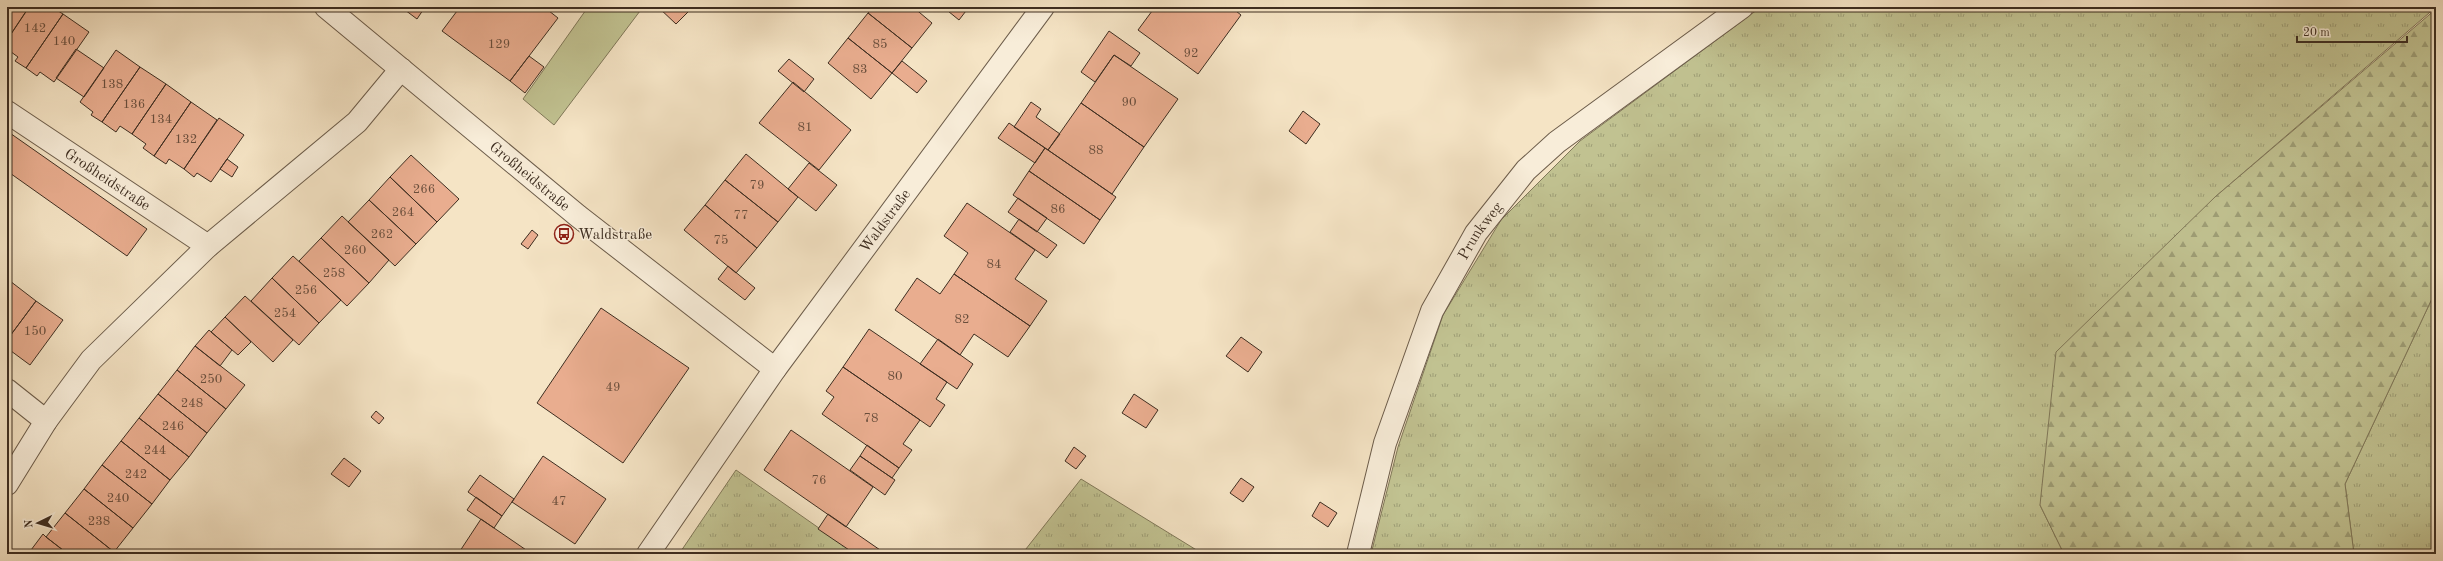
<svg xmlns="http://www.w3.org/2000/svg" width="2443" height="561" viewBox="0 0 2443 561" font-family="'Old Standard TT',serif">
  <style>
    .grass { fill: url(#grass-tufts); stroke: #807859 }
    .forest { fill: url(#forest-firs); stroke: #807859 }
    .green { fill: #c1c291; stroke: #807859 }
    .building { fill: #e9ad8f; stroke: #3e2e21 }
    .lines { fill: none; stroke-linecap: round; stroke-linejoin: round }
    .minor-casing { stroke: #6c5c4a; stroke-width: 24 }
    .minor { stroke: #f8edd9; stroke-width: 22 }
    .labels { text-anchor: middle; stroke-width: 3; stroke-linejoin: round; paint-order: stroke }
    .number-label { font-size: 13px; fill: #694e3c }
    .street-label { font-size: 15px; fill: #3e2e21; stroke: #f8edd9 }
    .poi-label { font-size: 15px; fill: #3e2e21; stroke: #f8edd9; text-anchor: start }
  </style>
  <defs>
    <pattern id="grass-tufts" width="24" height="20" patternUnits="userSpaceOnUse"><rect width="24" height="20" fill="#c1c291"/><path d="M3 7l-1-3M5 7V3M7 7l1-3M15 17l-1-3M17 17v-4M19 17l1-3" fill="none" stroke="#9e9e76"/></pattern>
    <pattern id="forest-firs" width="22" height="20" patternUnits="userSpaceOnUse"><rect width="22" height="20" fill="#c1c291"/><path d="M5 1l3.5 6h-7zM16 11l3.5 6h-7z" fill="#9e9e76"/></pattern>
  </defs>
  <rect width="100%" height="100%" fill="#f5e4c5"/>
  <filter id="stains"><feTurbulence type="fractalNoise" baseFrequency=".005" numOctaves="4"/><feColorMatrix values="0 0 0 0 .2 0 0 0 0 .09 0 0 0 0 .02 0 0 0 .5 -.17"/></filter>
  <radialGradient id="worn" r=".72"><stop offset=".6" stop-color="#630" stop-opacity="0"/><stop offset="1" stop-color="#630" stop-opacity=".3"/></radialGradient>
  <!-- grass -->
  <path class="grass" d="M1761,7H2436L2215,197L2040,505L2064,554H1371L1398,447L1443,315L1501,220L1580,141Z
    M2436,290V554H2354L2345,484Z
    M736,470L856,554H679Z
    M1081,479L1203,554H1022Z"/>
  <!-- forest -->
  <path class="forest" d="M2436,9V290L2345,484L2354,554H2064L2040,505L2056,352L2215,197Z"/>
  <!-- green -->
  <path class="green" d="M588,7H643L554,125L523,99Z"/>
  <!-- building -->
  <path class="building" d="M7,7H29L7,40Z
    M29,7H52L63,14L26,68L15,61L18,57L7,49V40Z
    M401,7H425L417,19Z
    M460,7H544L558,18L510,81L442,31Z
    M658,7H689L691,9L676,24Z
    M873,7H913L932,23L912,48L868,13Z
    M943,7H969L959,20Z
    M1155,7H1231L1241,15L1198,74L1138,30Z
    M868,13L912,48L892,73L848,38Z
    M63,14L89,32L54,82L40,72L37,76L26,68Z
    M1109,31L1140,53L1131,66L1114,55L1095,82L1081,72Z
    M848,38L892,73L871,99L828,63Z
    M76,49L104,68L84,97L56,78Z
    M116,50L140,67L102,122L91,115L93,112L80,102Z
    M1114,55L1178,99L1144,147L1081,103Z
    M529,56L544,67L525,93L510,81Z
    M789,59L814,79L804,92L778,71Z
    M902,61L927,81L917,93L892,73Z
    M140,67L166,84L132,134L120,126L116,132L102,122Z
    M793,82L851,130L819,170L759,123Z
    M166,84L191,102L154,156L143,148L146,144L132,134Z
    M191,102L217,120L184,169L169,159L166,164L154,156Z
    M1031,102L1041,109L1036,117L1060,134L1048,150L1014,127Z
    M1081,103L1144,147L1112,194L1048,150Z
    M1303,111L1320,124L1306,144L1289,131Z
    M219,118L244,135L211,182L197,173L194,177L184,169Z
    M1009,123L1045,148L1035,163L998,138Z
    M7,131L147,229L127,256L7,171Z
    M1045,148L1116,197L1100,220L1029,171Z
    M746,154L798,197L778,222L725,180Z
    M411,155L459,199L437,222L390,177Z
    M227,159L238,167L232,177L220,169Z
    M809,163L837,185L816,211L788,189Z
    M1029,171L1100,220L1084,244L1013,195Z
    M390,177L437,222L416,244L369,200Z
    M725,180L778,222L757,248L705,205Z
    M1018,198L1047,218L1037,232L1008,212Z
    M369,200L416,244L395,266L348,222Z
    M967,203L1035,250L1015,279L1047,301L1030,326L954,274L968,253L944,236Z
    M705,205L757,248L736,273L684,230Z
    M342,216L389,260L369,283L321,238Z
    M1019,219L1057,245L1047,258L1010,232Z
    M532,230L538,235L528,249L521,244Z
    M321,238L369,283L347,306L299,261Z
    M293,256L341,300L319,323L272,278Z
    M728,266L755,288L745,300L718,279Z
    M954,274L1030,326L1008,357L974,334L960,355L895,310L917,278L940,294Z
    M272,278L319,323L299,345L251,301Z
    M10,281L36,301L7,340V285Z
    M245,296L293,340L273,362L225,317Z
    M36,301L63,320L30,365L7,348V340Z
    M601,308L689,368L623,463L537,403Z
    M225,317L251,342L238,355L211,332Z
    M869,329L947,382L936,399L945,405L930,427L843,367Z
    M209,330L232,350L220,366L195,346Z
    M1241,337L1262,352L1248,372L1226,356Z
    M938,339L973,364L957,389L920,364Z
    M195,346L245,385L226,409L177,370Z
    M843,367L920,420L903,444L912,450L899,468L822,414L834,397L826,391Z
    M177,370L226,409L207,433L158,394Z
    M158,394L207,433L189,457L139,418Z
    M1134,394L1158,410L1146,428L1122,413Z
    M376,411L384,418L379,424L371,417Z
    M139,418L189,457L170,480L121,441Z
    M791,430L873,487L846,527L764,470Z
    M121,441L170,480L152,504L102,465Z
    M867,445L899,468L892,478L860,456Z
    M1074,447L1086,456L1076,469L1065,461Z
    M543,456L606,499L575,544L512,502Z
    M860,456L895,480L885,495L850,470Z
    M344,458L361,471L349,487L331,474Z
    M102,465L152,504L133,528L84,489Z
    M480,475L514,499L502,516L468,492Z
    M1241,478L1254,487L1243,502L1230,493Z
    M84,489L133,528L114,552L65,513Z
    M476,497L502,516L494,528L467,510Z
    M1320,502L1337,513L1328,527L1312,516Z
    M65,513L114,552L113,554H68L46,537Z
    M828,514L883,552L881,554H855L818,529Z
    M481,519L494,528L532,554H458Z
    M43,534L46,537L68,554H28Z"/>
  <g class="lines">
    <defs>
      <g id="minor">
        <path id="s1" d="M326,7L578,216L775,369"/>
        <path id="s2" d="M7,112L208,246"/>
        <path d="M7,390L46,421"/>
        <path d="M7,484L46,421L91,360L208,246L357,122L401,69"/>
        <path id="s3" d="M648,554L775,369L1043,7"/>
        <path id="s4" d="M1358,554L1385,443L1432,311L1476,233L1526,170L1557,142L1742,7"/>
      </g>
    </defs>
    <!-- minor casing -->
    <use href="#minor" class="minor-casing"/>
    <!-- minor -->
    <use href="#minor" class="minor"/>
  </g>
  <!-- icons -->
  <defs>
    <symbol id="bus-ring" viewBox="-11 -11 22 22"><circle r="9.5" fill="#f8edd9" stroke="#8f2418" stroke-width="1.5"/><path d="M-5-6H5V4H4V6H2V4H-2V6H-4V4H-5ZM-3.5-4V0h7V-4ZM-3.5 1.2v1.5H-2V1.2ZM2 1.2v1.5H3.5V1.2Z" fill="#8f2418"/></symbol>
  </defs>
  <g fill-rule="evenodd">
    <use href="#bus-ring" x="553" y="223" width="22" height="22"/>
  </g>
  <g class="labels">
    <!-- number labels -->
    <g class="number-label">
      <text x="35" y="32">142</text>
      <text x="64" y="45">140</text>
      <text x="499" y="48">129</text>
      <text x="880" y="48">85</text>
      <text x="1191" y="57">92</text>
      <text x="860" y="73">83</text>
      <text x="112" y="88">138</text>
      <text x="1129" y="106">90</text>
      <text x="134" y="108">136</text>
      <text x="161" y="123">134</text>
      <text x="805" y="131">81</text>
      <text x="186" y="143">132</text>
      <text x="1096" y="154">88</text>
      <text x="757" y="189">79</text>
      <text x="424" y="193">266</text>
      <text x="1058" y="213">86</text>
      <text x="403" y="216">264</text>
      <text x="741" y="219">77</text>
      <text x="382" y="238">262</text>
      <text x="721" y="244">75</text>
      <text x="355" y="254">260</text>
      <text x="994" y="268">84</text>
      <text x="334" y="277">258</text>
      <text x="306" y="294">256</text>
      <text x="285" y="317">254</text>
      <text x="962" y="323">82</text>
      <text x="35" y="335">150</text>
      <text x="895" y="380">80</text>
      <text x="211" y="383">250</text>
      <text x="613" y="391">49</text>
      <text x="192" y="407">248</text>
      <text x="871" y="422">78</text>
      <text x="173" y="430">246</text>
      <text x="155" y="454">244</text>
      <text x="136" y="478">242</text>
      <text x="819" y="484">76</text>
      <text x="118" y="502">240</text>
      <text x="559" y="505">47</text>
      <text x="99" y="525">238</text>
    </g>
    <!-- street labels -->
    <g class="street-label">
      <text dy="5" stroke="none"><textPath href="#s1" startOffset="265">Großheidstraße</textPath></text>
      <text dy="5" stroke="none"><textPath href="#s2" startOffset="121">Großheidstraße</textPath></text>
      <text dy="5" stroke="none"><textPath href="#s3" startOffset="409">Waldstraße</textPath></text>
      <text dy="5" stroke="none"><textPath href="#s4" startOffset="348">Prunkweg</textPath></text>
    </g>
    <!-- poi labels -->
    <g class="poi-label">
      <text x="578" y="239">Waldstraße</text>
    </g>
  </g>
  <!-- margin -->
  <rect width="2443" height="561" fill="none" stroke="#f5e4c5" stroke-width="24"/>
  <rect x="8" y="8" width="2427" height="545" fill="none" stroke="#3e2e21" stroke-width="2"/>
  <rect x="12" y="12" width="2419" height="537" fill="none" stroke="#3e2e21"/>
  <!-- north arrow -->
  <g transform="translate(38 523) rotate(265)" stroke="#f8edd9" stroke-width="3" paint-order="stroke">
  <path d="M0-3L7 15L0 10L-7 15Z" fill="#3e2e21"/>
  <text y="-6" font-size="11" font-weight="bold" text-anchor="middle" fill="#3e2e21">N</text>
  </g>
  <!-- scale -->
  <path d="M2297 36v6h110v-6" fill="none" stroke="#3e2e21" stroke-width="2"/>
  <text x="2303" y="36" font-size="12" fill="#3e2e21" stroke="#f8edd9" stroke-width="3" paint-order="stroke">20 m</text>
  <rect width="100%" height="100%" filter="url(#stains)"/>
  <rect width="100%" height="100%" fill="url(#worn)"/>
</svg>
